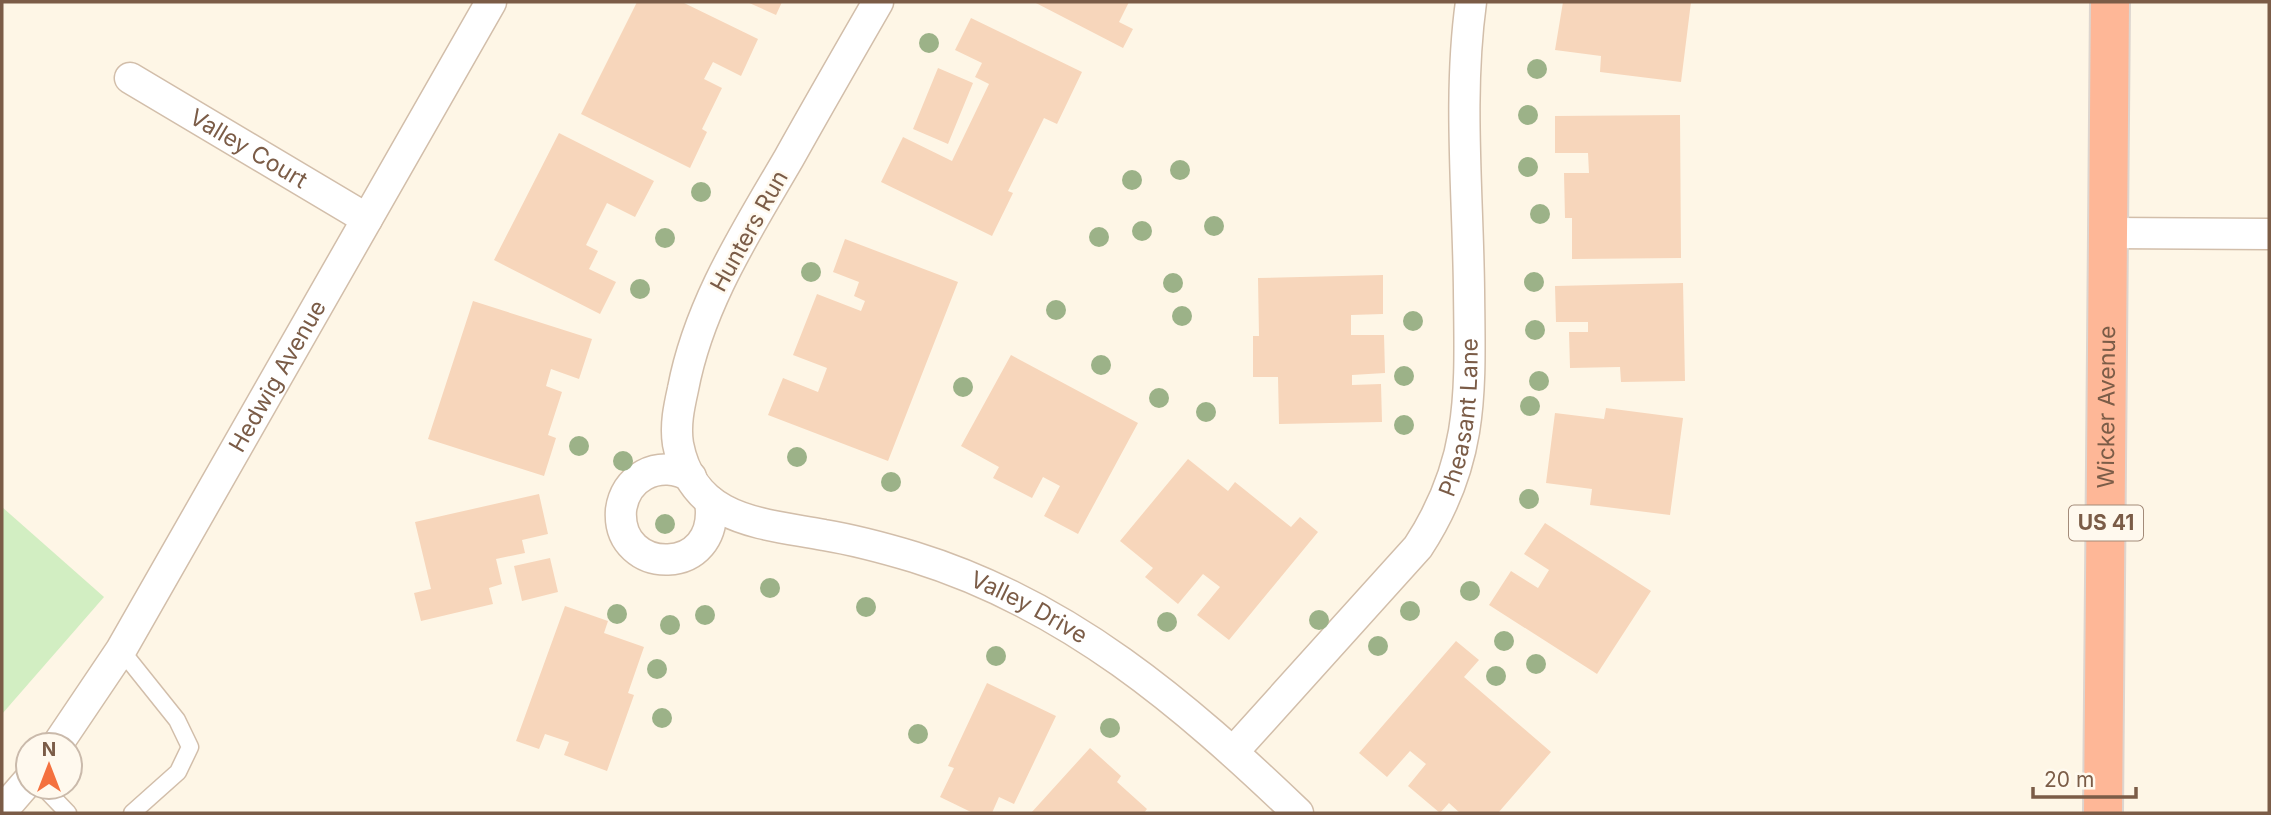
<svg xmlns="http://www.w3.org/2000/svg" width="2271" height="815" viewBox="0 0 2271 815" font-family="Inter,sans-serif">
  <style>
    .green { fill: #d2eec2 }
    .building { fill: #f7d6bb }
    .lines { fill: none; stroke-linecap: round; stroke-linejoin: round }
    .lane-casing { stroke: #d2beaa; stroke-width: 19 }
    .street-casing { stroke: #d2beaa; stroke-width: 33 }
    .highway-casing { stroke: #ddd5cf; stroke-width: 42 }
    .lane { stroke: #fff; stroke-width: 16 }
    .street { stroke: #fff; stroke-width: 30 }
    .highway { stroke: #feb797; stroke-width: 38 }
    .tree { fill: #9cb288 }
    .labels { text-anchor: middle; stroke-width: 5; stroke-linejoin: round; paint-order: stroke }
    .shield { fill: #fff9ee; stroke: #a38b79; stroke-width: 2 }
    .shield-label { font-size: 21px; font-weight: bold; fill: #7b5c47 }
    .street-label { font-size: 23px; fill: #7b5c47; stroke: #fff9ee }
  </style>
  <rect width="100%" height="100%" fill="#fef6e6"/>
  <!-- green -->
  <path class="green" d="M2,507L104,597L2,714Z"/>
  <!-- building -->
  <path class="building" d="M637,2H682L758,39L741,76L713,62L704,79L722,88L702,129L707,132L690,168L581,114Z
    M747,2H782L776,15Z
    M1034,2H1129L1119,22L1133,29L1123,48Z
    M1563,2H1691L1681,82L1600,72L1601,56L1555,50Z
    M971,18L1082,72L1057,124L1044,118L1008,191L1013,193L992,236L881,182L903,137L952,161L989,84L975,77L982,63L955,50Z
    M938,68L973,83L948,144L913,129Z
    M1680,115L1681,258L1572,259V218H1565L1564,173H1589L1588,153H1555V116Z
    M559,133L654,181L635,217L607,203L586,245L598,251L589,269L616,282L600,314L494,260Z
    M845,239L958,282L888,461L768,415L783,378L818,392L827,368L793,355L817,294L861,311L865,301L854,296L859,282L833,272Z
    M1383,275V314L1351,315V335H1384L1385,373L1352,375V385L1381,384L1382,422L1279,424L1278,377H1253V336H1259L1258,278Z
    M1683,283L1685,381L1621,382L1620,367L1570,368L1569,332H1588V322H1556L1555,286Z
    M473,301L592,339L579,379L551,369L546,386L562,392L548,435L556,438L544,476L428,439Z
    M1011,355L1138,423L1078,534L1044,516L1060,486L1043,477L1032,498L993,478L999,467L961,446Z
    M1606,408L1683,418L1670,515L1590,505L1592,489L1546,483L1555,413L1604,419Z
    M1188,459L1228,491L1235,482L1291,527L1300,517L1318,532L1229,640L1197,615L1220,587L1203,574L1178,604L1145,577L1153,568L1120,541Z
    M539,494L548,534L522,540L525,553L496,559L502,584L489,588L493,604L421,621L414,593L431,589L415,522Z
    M1545,523L1651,591L1597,674L1489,605L1511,571L1538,588L1549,570L1524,554Z
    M550,558L558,592L522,601L514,566Z
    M565,606L608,621L604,633L644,647L628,693L634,695L607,771L564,755L569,742L545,734L539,749L516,741Z
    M1456,641L1479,660L1464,677L1551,752L1498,813H1460L1449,803L1440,813L1408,786L1426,764L1410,751L1387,777L1359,753Z
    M987,683L1056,716L1014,804L999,797L992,813H973L940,797L954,768L948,766Z
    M1090,748L1121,776L1117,782L1147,809L1144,813H1031Z"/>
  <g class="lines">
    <defs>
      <path id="lane" d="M121,650L177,720L190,747L178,772L132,813
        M43,787L68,813"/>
      <g id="street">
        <path id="s1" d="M878,2C848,54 818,106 789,158C746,232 699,304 683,389C679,407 675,425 678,444C693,522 761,523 824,535C854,540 884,548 914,557C1069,605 1184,704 1298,813"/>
        <path id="s2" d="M130,78L367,219"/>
        <path d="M2110,233L2269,234"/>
        <path d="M691,477C677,468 659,467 644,475C631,482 623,495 621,510C616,577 722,578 710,501"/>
        <path id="s3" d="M57,745L121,650L491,2"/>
        <path id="s4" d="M1233,752L1418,547C1475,460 1470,390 1469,290C1468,195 1458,96 1471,2"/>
        <path d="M2,811L28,781"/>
      </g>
      <g id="highway">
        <path id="s5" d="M2103,813L2110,2"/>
      </g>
    </defs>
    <!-- lane casing -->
    <use href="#lane" class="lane-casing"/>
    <!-- street casing -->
    <use href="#street" class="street-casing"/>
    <!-- highway casing -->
    <use href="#highway" class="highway-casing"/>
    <!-- lane -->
    <use href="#lane" class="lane"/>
    <!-- street -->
    <use href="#street" class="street"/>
    <!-- highway -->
    <use href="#highway" class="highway"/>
  </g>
  <!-- trees -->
  <g class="tree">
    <circle cx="929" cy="43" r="10"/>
    <circle cx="1537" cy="69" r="10"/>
    <circle cx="1528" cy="115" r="10"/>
    <circle cx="1528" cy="167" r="10"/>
    <circle cx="1180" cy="170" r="10"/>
    <circle cx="1132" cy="180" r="10"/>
    <circle cx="701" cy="192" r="10"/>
    <circle cx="1540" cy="214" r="10"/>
    <circle cx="1214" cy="226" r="10"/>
    <circle cx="1142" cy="231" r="10"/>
    <circle cx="1099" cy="237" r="10"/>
    <circle cx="665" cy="238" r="10"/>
    <circle cx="811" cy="272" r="10"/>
    <circle cx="1534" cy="282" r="10"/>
    <circle cx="1173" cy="283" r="10"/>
    <circle cx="640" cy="289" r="10"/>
    <circle cx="1056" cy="310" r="10"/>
    <circle cx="1182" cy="316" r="10"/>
    <circle cx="1413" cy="321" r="10"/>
    <circle cx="1535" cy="330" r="10"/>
    <circle cx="1101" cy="365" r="10"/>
    <circle cx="1404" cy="376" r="10"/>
    <circle cx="1539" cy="381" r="10"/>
    <circle cx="963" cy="387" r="10"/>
    <circle cx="1159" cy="398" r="10"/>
    <circle cx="1530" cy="406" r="10"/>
    <circle cx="1206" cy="412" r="10"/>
    <circle cx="1404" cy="425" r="10"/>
    <circle cx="579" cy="446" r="10"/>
    <circle cx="797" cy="457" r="10"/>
    <circle cx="623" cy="461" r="10"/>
    <circle cx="891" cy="482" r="10"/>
    <circle cx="1529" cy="499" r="10"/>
    <circle cx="665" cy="524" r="10"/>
    <circle cx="770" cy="588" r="10"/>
    <circle cx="1470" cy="591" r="10"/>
    <circle cx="866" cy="607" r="10"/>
    <circle cx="1410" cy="611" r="10"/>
    <circle cx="617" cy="614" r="10"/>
    <circle cx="705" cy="615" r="10"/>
    <circle cx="1319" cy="620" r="10"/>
    <circle cx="1167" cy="622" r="10"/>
    <circle cx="670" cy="625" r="10"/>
    <circle cx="1504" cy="641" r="10"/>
    <circle cx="1378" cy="646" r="10"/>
    <circle cx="996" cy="656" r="10"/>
    <circle cx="1536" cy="664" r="10"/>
    <circle cx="657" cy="669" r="10"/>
    <circle cx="1496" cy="676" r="10"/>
    <circle cx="662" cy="718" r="10"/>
    <circle cx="1110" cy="728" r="10"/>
    <circle cx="918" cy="734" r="10"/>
  </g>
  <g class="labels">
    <!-- shield labels -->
    <rect class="shield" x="2069" y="505.5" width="74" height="35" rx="5"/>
    <g class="shield-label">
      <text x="2106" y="530">US 41</text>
    </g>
    <!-- street labels -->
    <g class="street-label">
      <text dy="8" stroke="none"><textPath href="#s2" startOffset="138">Valley Court</textPath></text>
      <text transform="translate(749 231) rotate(-61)" y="8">Hunters Run</text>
      <text dy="8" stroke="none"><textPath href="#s3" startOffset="430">Hedwig Avenue</textPath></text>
      <text dy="8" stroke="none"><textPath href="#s5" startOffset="406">Wicker Avenue</textPath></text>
      <text dy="8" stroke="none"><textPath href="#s4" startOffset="415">Pheasant Lane</textPath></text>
      <text dy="8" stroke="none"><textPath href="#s1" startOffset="896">Valley Drive</textPath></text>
    </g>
  </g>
  <!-- border -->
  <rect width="2271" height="815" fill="none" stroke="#7b5c47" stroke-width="7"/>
  <!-- north arrow -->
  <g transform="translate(49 766)"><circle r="33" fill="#fff9ee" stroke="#cabaab" stroke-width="2"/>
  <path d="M0-5L12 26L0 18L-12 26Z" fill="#f4713f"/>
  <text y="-10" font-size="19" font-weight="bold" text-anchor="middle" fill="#7b5c47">N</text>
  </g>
  <!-- scale -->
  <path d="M2033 787v10h103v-10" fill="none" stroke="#7b5c47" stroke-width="3.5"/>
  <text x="2044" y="787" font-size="21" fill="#7b5c47" stroke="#fff9ee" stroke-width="5" paint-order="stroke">20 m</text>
</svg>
